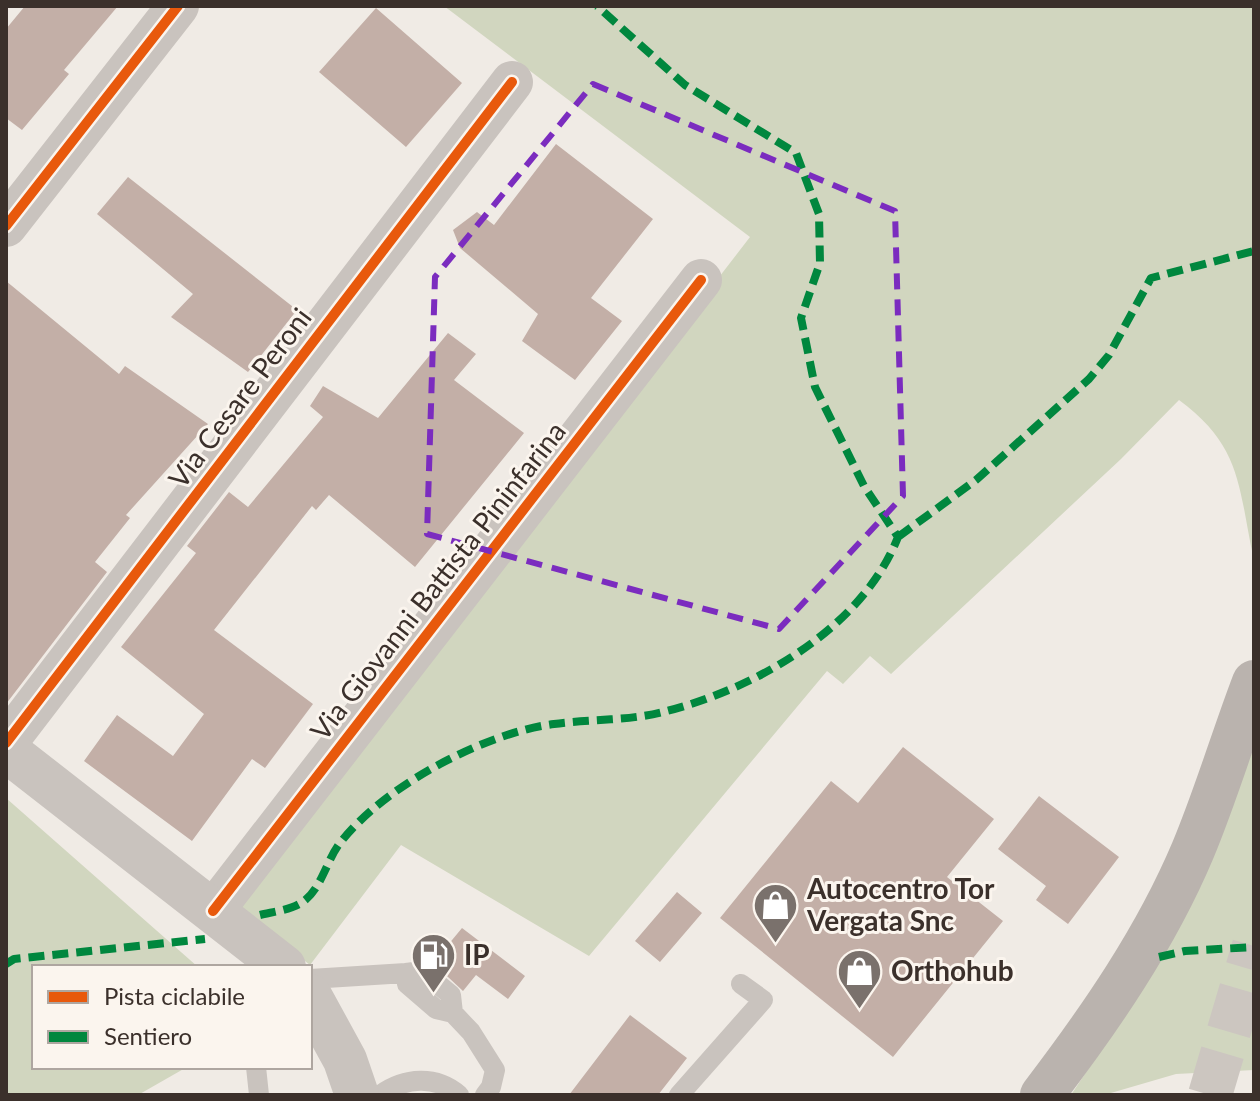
<svg xmlns="http://www.w3.org/2000/svg" width="1260" height="1101" viewBox="0 0 1260 1101" font-family="Lato,sans-serif">
  <style>
    .green { fill: #d1d6bf }
    .building { fill: #c3afa7 }
    .lines { fill: none; stroke-linecap: round; stroke-linejoin: round }
    .secondary-tunnel { stroke: #ccc6c0; stroke-width: 44; stroke-dasharray: 44 22; stroke-linecap: butt }
    .service { stroke: #c9c3be; stroke-width: 20 }
    .minor { stroke: #c9c3be; stroke-width: 42 }
    .tertiary { stroke: #c9c3be; stroke-width: 44 }
    .secondary { stroke: #bab3ae; stroke-width: 44 }
    .quiet { stroke: #00873e; stroke-width: 8; stroke-dasharray: 16 8; stroke-linecap: butt }
    .cycleway-casing { stroke: #fbf5ee; stroke-width: 15 }
    .cycleway { stroke: #e8590c; stroke-width: 10 }
    .marked { fill: none; stroke: #7b2cbf; stroke-width: 6; stroke-dasharray: 16 10; stroke-linejoin: round }
    .labels { text-anchor: middle; stroke-width: 6; stroke-linejoin: round; paint-order: stroke }
    .street-label { font-size: 28px; fill: #3b302b; stroke: #fbf5ee }
    .poi-label { font-size: 28px; font-weight: bold; fill: #3b302b; stroke: #fbf5ee; text-anchor: start }
  </style>
  <rect width="100%" height="100%" fill="#f0ebe5"/>
  <!-- green -->
  <path class="green" d="M444,6H1254V560C1238,488 1243,447 1179,400L1121,459L891,674L870,656L843,684L827,671L589,956L401,845L310,965L235,905L750,237Z
    M1254,748V1070L1176,1074L1104,1095H1071L1159,962Z
    M6,798L198,967H34V1067H187L138,1095H6Z"/>
  <!-- building -->
  <path class="building" d="M25,6H118L64,70L69,74L22,130L6,118V29Z
    M376,8L462,83L406,147L319,72Z
    M556,144L653,219L591,298L622,321L575,380L522,341L538,314L460,248L453,230L477,212L494,225Z
    M128,177L297,310L248,372L171,317L193,294L97,214Z
    M6,281L119,374L125,366L208,424L126,515L130,518L95,562L107,572L6,704Z
    M448,333L476,354L454,380L524,433L415,567L329,495L316,510L312,506L214,630L313,704L265,768L252,759L192,841L84,761L117,715L173,756L204,714L121,647L196,553L187,546L229,492L248,507L323,417L310,406L323,386L378,418Z
    M903,747L994,819L947,877L1003,921L893,1057L720,918L831,781L858,803Z
    M1039,796L1119,857L1068,924L1036,900L1046,886L998,849Z
    M677,892L702,913L660,962L635,941Z
    M462,928L525,976L508,999L476,975L463,991L433,963Z
    M630,1015L687,1058L658,1095H569Z"/>
  <g class="lines">
    <!-- secondary-tunnel -->
    <path class="secondary-tunnel" d="M1210,1095L1254,946"/>
    <!-- service -->
    <path class="service" d="M406,973L422,971L451,995L453,1013
      M310,979L406,973L407,984L436,1009L453,1013L471,1032L495,1070L491,1087L485,1095
      M256,1067L259,1095
      M380,1095C405,1077 436,1075 459,1095
      M679,1095L763,1000L741,984"/>
    <!-- minor -->
    <path class="minor" d="M6,226L178,6
      M6,743L512,82
      M213,911L701,280"/>
    <!-- tertiary -->
    <path class="tertiary" d="M6,750L284,967
      M310,996L345,1060L357,1095"/>
    <!-- secondary -->
    <path class="secondary" d="M1042,1095C1100,1019 1156,938 1193,850C1216,795 1233,737 1254,682"/>
    <!-- quiet -->
    <path class="quiet" d="M898,537L976,480L1089,379L1109,355L1151,278L1254,251
      M260,915C272,912 290,910 301,903C321,891 326,861 340,843C366,810 403,784 440,764C474,746 515,729 554,724C589,719 628,721 663,712C755,689 862,629 898,537L864,486L815,387L801,318L820,263L819,214L796,153L685,85L597,6
      M1159,957L1185,951L1254,947
      M6,964L14,959L205,939"/>
    <defs>
      <path id="cycleway" d="M6,226L178,6
        M6,743L512,82
        M213,911L701,280"/>
    </defs>
    <!-- cycleway casing -->
    <use href="#cycleway" class="cycleway-casing"/>
    <!-- cycleway -->
    <use href="#cycleway" class="cycleway"/>
  </g>
  <!-- marked area -->
  <path class="marked" d="M593,84L895,211L903,496L779,629L427,534L435,277Z"/>
  <!-- icons -->
  <defs>
    <symbol id="shop-pin" viewBox="-11 -11 22 30"><path d="M0 17L-7.5 6A9.5 9.5 0 1 1 7.5 6Z" fill="#7a716c" stroke="#fbf5ee"/><path d="M-5-2.5h2.3a2.7 3.5 0 0 1 5.4 0H5L5.5 6h-11ZM-1.5-2.5h3a1.5 2.3 0 0 0-3 0Z" fill="#fff"/></symbol>
    <symbol id="fuel-pin" viewBox="-11 -11 22 30"><path d="M0 17L-7.5 6A9.5 9.5 0 1 1 7.5 6Z" fill="#7a716c" stroke="#fbf5ee"/><path d="M-5.5-6h7V0h2V4h1.3V-2.5L3-4.5l.8-.8L6-3V5H2.5V1h-1V6h-7ZM-4.2-4.7v3.2H.2V-4.7Z" fill="#fff"/></symbol>
  </defs>
  <g fill-rule="evenodd">
    <use href="#shop-pin" x="750" y="880" width="51" height="69"/>
    <use href="#fuel-pin" x="408" y="930" width="51" height="69"/>
    <use href="#shop-pin" x="834" y="946" width="51" height="69"/>
  </g>
  <g class="labels">
    <!-- street labels -->
    <g class="street-label">
      <text transform="translate(240 398) rotate(-53)" y="10">Via Cesare Peroni</text>
      <text transform="translate(438 581) rotate(-52)" y="10">Via Giovanni Battista Pininfarina</text>
    </g>
    <!-- poi labels -->
    <g class="poi-label">
      <text x="807" y="899">Autocentro Tor<tspan x="807" dy="32">Vergata Snc</tspan></text>
      <text x="464" y="965">IP</text>
      <text x="891" y="981">Orthohub</text>
    </g>
  </g>
  <!-- border -->
  <rect width="1260" height="1101" fill="none" stroke="#3b302b" stroke-width="16"/>
  <!-- legend -->
  <rect x="32" y="965" width="280" height="104" fill="#fbf5ee" stroke="#aea6a0" stroke-width="2"/>
  <rect x="48" y="991" width="40" height="12" fill="#e8590c" stroke="#aea6a0" stroke-width="2"/>
  <text x="104" y="1005" font-size="24" fill="#3b302b">Pista ciclabile</text>
  <rect x="48" y="1031" width="40" height="12" fill="#00873e" stroke="#aea6a0" stroke-width="2"/>
  <text x="104" y="1045" font-size="24" fill="#3b302b">Sentiero</text>
</svg>
